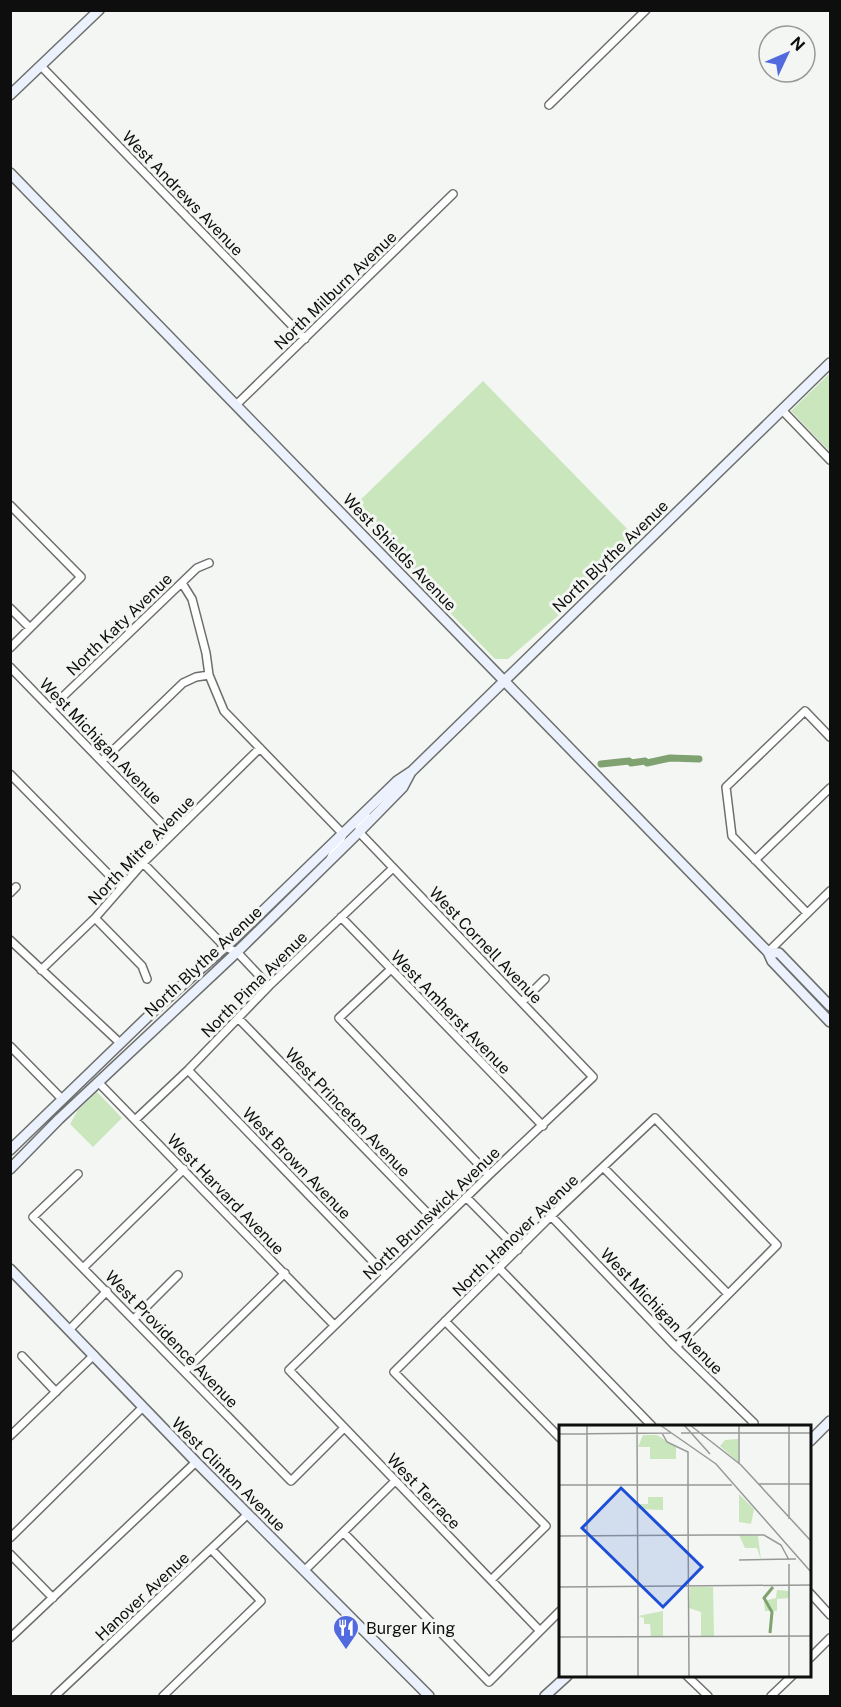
<svg xmlns="http://www.w3.org/2000/svg" width="841" height="1707" viewBox="0 0 841 1707" font-family="'Public Sans',sans-serif">
  <style>
    .green { fill: #c9e6bd }
    .lines { fill: none; stroke-linecap: round; stroke-linejoin: round }
    .canal { stroke: #7fa270; stroke-width: 7 }
    .street-casing { stroke: #6d6f6c; stroke-width: 10 }
    .secondary-casing { stroke: #6d6f6c; stroke-width: 12 }
    .street { stroke: #fff; stroke-width: 7 }
    .secondary { stroke: #ecf1fe; stroke-width: 9 }
    .labels { text-anchor: middle; stroke-width: 6; stroke-linejoin: round; paint-order: stroke }
    .street-label { font-size: 16px; fill: #0d0e0d; stroke: #f3f6f3 }
    .poi-label { font-size: 16px; fill: #0d0e0d; stroke: #f3f6f3; text-anchor: start }
    .inset-river { fill: none; stroke: #7fa270; stroke-width: 3 }
    .inset-road { fill: none; stroke: #979997; stroke-width: 1.5 }
    .view { fill: #1d4ed8; fill-opacity: 0.15; stroke: #1d4ed8; stroke-width: 3 }
    .inset-edge { fill: none; stroke: #0d0e0d; stroke-width: 3 }
  </style>
  <rect width="100%" height="100%" fill="#f3f6f3"/>
  <!-- green -->
  <path class="green" d="M830,373V452L791,411Z
    M483,381L638,540L574,602L508,659H495L350,510Z
    M97,1092L122,1118L93,1147L70,1124L78,1110Z"/>
  <g class="lines">
    <!-- canal -->
    <path class="canal" d="M601,764L629,761L631,763L645,761L647,763L670,758L699,759"/>
    <defs>
      <path id="street" d="M41,66L305,339
        M549,105L646,10
        M236,405L453,194
        M782,410L830,460
        M10,505L81,577L10,648
        M182,583L192,599L206,653L209,675L224,711L343,834C341,842 335,848 331,857
        M10,608L30,628
        M10,667L172,834
        M51,708L197,568L209,563
        M102,761L183,683L196,677L209,675
        M10,774L121,887
        M366,815L359,825V832L593,1077L489,1175L289,1370L540,1631
        M755,860L830,788
        M143,863L225,947L237,952L269,986
        M10,893L16,887
        M807,913L732,836L726,787L805,711L830,737
        M341,917L543,1126
        M95,918L142,966L147,979
        M10,940L120,1043
        M768,952L830,891
        M391,969L339,1018L489,1175
        M41,970L95,918L143,863L260,748
        M522,1002L545,979
        M238,1018L438,1224
        M10,1046L62,1099
        M188,1070L386,1275
        M98,1082L334,1325
        M135,1120L188,1070L269,986L393,868
        M603,1167L728,1294
        M78,1174L33,1217L291,1481L344,1428
        M466,1197L518,1250
        M551,1216L676,1347L754,1423L751,1426
        M84,1267L184,1169
        M499,1268L652,1426
        M134,1319L178,1275
        M445,1321L560,1438
        M69,1330L107,1291
        M22,1356L56,1392
        M185,1371L285,1273
        M10,1436L94,1355
        M344,1533L489,1682L560,1611
        M10,1538L143,1407
        M10,1554L53,1598
        M304,1571L395,1481
        M491,1580L546,1526L394,1372L551,1216L655,1118L777,1245L676,1347
        M810,1593L830,1615
        M10,1638L196,1462
        M810,1658L830,1638
        M687,1676L708,1696
        M55,1696L248,1514
        M163,1696L261,1601L211,1549
        M771,1696L792,1676"/>
      <path id="secondary" d="M10,95L99,10
        M10,173L768,952L772,961L830,1022
        M768,952L779,953L830,1006
        M10,1150L161,1004L234,939L397,781L412,771L830,363
        M10,1169L59,1119L237,952L359,832L403,787L411,772
        M10,1269L196,1462L429,1696
        M810,1441L830,1421
        M545,1696L567,1676"/>
    </defs>
    <!-- street casing -->
    <use href="#street" class="street-casing"/>
    <!-- secondary casing -->
    <use href="#secondary" class="secondary-casing"/>
    <!-- street -->
    <use href="#street" class="street"/>
    <!-- secondary -->
    <use href="#secondary" class="secondary"/>
  </g>
  <!-- icons -->
  <defs>
    <symbol id="restaurant-pin" viewBox="-11 -11 22 30"><path d="M0 17L-7.5 6A9.5 9.5 0 1 1 7.5 6Z" fill="#526adf" stroke="#f3f6f3"/><path d="M-5-6h1v4h1v-4h1v4h1v-4h1v5L-1.5 .5V6h-2V.5L-5-1ZM5-6V6H3V1.5H1.5Q1.5-4 5-6Z" fill="#fff"/></symbol>
  </defs>
  <g fill-rule="evenodd">
    <use href="#restaurant-pin" x="331" y="1613" width="30" height="40"/>
  </g>
  <g class="labels">
    <!-- street labels -->
    <g class="street-label">
      <text transform="translate(183 193) rotate(46)" y="6">West Andrews Avenue</text>
      <text transform="translate(335 290) rotate(-44)" y="6">North Milburn Avenue</text>
      <text transform="translate(400 552) rotate(46)" y="6">West Shields Avenue</text>
      <text transform="translate(610 556) rotate(-44)" y="6">North Blythe Avenue</text>
      <text transform="translate(119 624) rotate(-44)" y="6">North Katy Avenue</text>
      <text transform="translate(101 741) rotate(46)" y="6">West Michigan Avenue</text>
      <text transform="translate(141 850) rotate(-46)" y="6">North Mitre Avenue</text>
      <text transform="translate(486 945) rotate(46)" y="6">West Cornell Avenue</text>
      <text transform="translate(203 961) rotate(-43)" y="6">North Blythe Avenue</text>
      <text transform="translate(254 984) rotate(-45)" y="6">North Pima Avenue</text>
      <text transform="translate(451 1012) rotate(46)" y="6">West Amherst Avenue</text>
      <text transform="translate(348 1112) rotate(46)" y="6">West Princeton Avenue</text>
      <text transform="translate(297 1163) rotate(46)" y="6">West Brown Avenue</text>
      <text transform="translate(226 1194) rotate(46)" y="6">West Harvard Avenue</text>
      <text transform="translate(431 1213) rotate(-44)" y="6">North Brunswick Avenue</text>
      <text transform="translate(515 1235) rotate(-44)" y="6">North Hanover Avenue</text>
      <text transform="translate(662 1311) rotate(46)" y="6">West Michigan Avenue</text>
      <text transform="translate(172 1339) rotate(46)" y="6">West Providence Avenue</text>
      <text transform="translate(229 1474) rotate(45)" y="6">West Clinton Avenue</text>
      <text transform="translate(424 1491) rotate(46)" y="6">West Terrace</text>
      <text transform="translate(142 1596) rotate(-43)" y="6">Hanover Avenue</text>
    </g>
    <!-- poi labels -->
    <g class="poi-label">
      <text x="366" y="1634">Burger King</text>
    </g>
  </g>
  <!-- overview -->
  <g transform="translate(559 1425)">
    <rect width="252" height="252" fill="#f3f6f3"/>
    <path d="M84,10H98L117,22V34H91V22H79ZM179,14V37L161,21L166,15ZM180,69L195,84L192,99L180,97ZM89,72H104V85L79,84V79H89ZM180,110L199,111L202,135L198,123H186ZM131,162H154L155,211H142V187L130,183ZM218,165L230,166V173L218,174V186H206L205,176L217,173ZM104,186V211H92L91,199H85V193L79,191Z" fill="#c9e6bd"/>
    <path class="inset-river" d="M211,208L213,187L205,173L214,162"/>
    <path class="inset-road" d="M28,0V252M101,0L157,39L252,147M125,0L151,29M131,0L182,40L252,116M180,0V38M78,2L79,186M103,8L108,17L129,27V92M122,8H252M0,9L112,8M199,59H252M0,60H173M129,92L130,252M230,94V0M154,110H205L222,120L230,135M0,111L154,110M180,135L237,134M230,139V252M0,162L252,160M0,212L252,211M79,252V186"/>
    <path class="view" d="M62,63L143,142L104,182L23,103Z"/>
    <rect width="252" height="252" class="inset-edge"/>
  </g>
  <!-- border -->
  <rect width="841" height="1707" fill="none" stroke="#0d0e0d" stroke-width="24"/>
  <!-- north arrow -->
  <g transform="translate(787 54) rotate(46)"><circle r="28" fill="#f3f6f3" stroke="#979997" stroke-width="1.5"/>
  <path d="M0-4.5L10 22L0 15L-10 22Z" fill="#526adf"/>
  <text y="-9" font-size="16" font-weight="bold" text-anchor="middle" fill="#0d0e0d">N</text>
  </g>
</svg>
